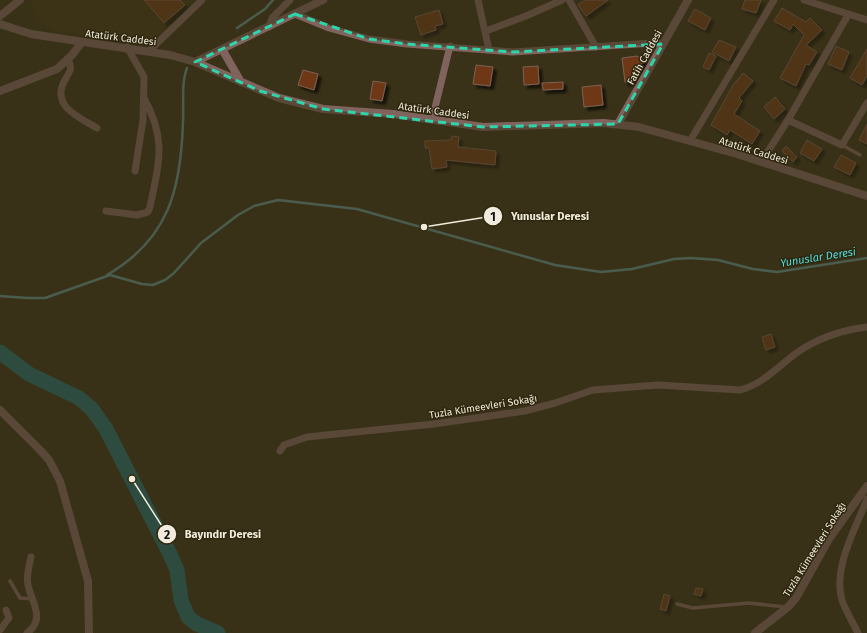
<svg xmlns="http://www.w3.org/2000/svg" width="867" height="633" viewBox="0 0 867 633" font-family="'Fira Sans',sans-serif">
  <style>
    .built { fill: #413715 }
    .lines { fill: none; stroke-linecap: round; stroke-linejoin: round }
    .stream { stroke: #5f918e; stroke-width: 2.5 }
    .river { stroke: #216b6d; stroke-width: 15 }
    .building { fill: #6e3818; stroke: #7c6153; filter: url(#shadow) }
    .service { stroke: #81635d; stroke-width: 3.5 }
    .minor { stroke: #81635d; stroke-width: 7 }
    .tertiary { stroke: #81635d; stroke-width: 8 }
    .marked { fill: none; stroke: #2dd5ab; stroke-width: 3; stroke-dasharray: 8 5; stroke-linejoin: round }
    .labels { text-anchor: middle; stroke-width: 3; stroke-linejoin: round; paint-order: stroke }
    .street-label { font-size: 10px; fill: #f0ebdc; stroke: #2f270e }
    .water-label { font-size: 11px; font-style: italic; fill: #4edbde; stroke: #2f270e }
    .leader { fill: none; stroke: #f0ebdc; stroke-width: 1.5 }
    .callout-dot { fill: #f0ebdc; stroke: #2f270e; stroke-width: 1.5 }
    .mark-label { font-size: 12px; text-anchor: middle; font-weight: bold; fill: #111 }
    .callout-label { font-size: 11px; text-anchor: middle; font-weight: bold; fill: #f0ebdc; stroke: #2f270e; stroke-width: 3; stroke-linejoin: round; paint-order: stroke }
  </style>
  <defs>
    <filter id="shadow"><feDropShadow dx="3.5" dy="3.5" stdDeviation="1" flood-color="#0009"/></filter>
  </defs>
  <rect width="100%" height="100%" fill="#393118"/>
  <!-- built -->
  <path class="built" d="M35,0H194L150,41L56,32L39,21L31,4Z"/>
  <g class="lines">
    <!-- stream -->
    <path class="stream" d="M237,28L265,9L273,0
      M107,275C169,239 181,189 183,122C184,105 181,83 187,68
      M0,296L27,298H45L110,275L142,284L153,285L165,280L174,273L201,243L238,215L254,206L278,200L357,209L555,265L601,272L632,269L674,259L691,258L718,260L753,269L777,272L867,258"/>
    <!-- river -->
    <path class="river" d="M0,352L29,374L79,398L92,409L106,429L170,554L177,570L181,600L188,617L197,624L218,633"/>
  </g>
  <!-- building -->
  <path class="building" d="M144,0H180L185,5L164,23Z
    M585,0H608L586,16L578,5Z
    M745,0H761L756,13L742,9Z
    M782,8L806,22L810,18L822,30L806,45L817,52L809,65L806,64L796,86L780,78L804,35L793,24L790,30L774,21Z
    M695,9L711,18L705,30L688,21Z
    M439,10L443,24L435,26L436,30L421,35L415,17Z
    M719,40L736,47L729,61L712,52Z
    M836,46L849,52L842,70L828,64Z
    M867,49V76L862,85L850,78Z
    M709,53L716,56L709,70L703,67Z
    M637,56L644,60L632,82H625L622,58Z
    M476,65L493,67L490,86L473,84Z
    M538,66L539,84L524,85L523,67Z
    M303,70L318,74L314,90L298,85Z
    M743,73L753,81L739,98L742,101L734,114L760,131L752,144L730,130L727,135L711,125L733,85Z
    M373,81L386,83L382,101L370,99Z
    M563,82V89L543,90L542,83Z
    M601,85L603,105L584,107L582,87Z
    M775,97L785,109L774,119L764,107Z
    M867,124V144L859,140Z
    M452,136L459,137L458,147L496,151L495,165L446,160L447,167L432,169L429,148H425V141L451,140Z
    M807,140L822,149L814,161L800,153Z
    M786,146L797,157L793,162L782,151Z
    M841,155L856,163L850,175L834,167Z
    M771,334L775,347L766,350L762,337Z
    M696,588L703,589L701,596L694,594Z
    M664,594L670,596L666,611L660,609Z"/>
  <g class="lines">
    <!-- service -->
    <path class="service" d="M842,145L860,155
      M10,581L20,598L33,599
      M677,604L693,608L749,603L786,607"/>
    <!-- minor -->
    <path class="minor" d="M478,0L489,50
      M569,0L596,47
      M804,0L867,20
      M295,14L329,28L369,39L407,44L513,52L653,43L663,44
      M269,27L272,18L290,0
      M486,31L526,16L562,0
      M127,47L144,77L143,120L135,171
      M149,51L202,0
      M68,59C72,68 71,70 66,78C49,105 78,117 97,128
      M432,120L450,46
      M788,120L842,145L867,103
      M690,141L774,0
      M761,162L788,120L848,15
      M106,211L137,215L148,212L150,207C159,162 167,140 144,98
      M280,451L284,445L307,437L434,424L525,411L555,403L593,390L658,385L740,390C761,385 778,367 795,354C816,339 841,330 867,327
      M0,630L9,618L6,610
      M27,633C46,619 32,603 28,585C26,575 29,567 31,557
      M858,633C853,623 847,613 843,603C831,570 856,528 867,499"/>
    <!-- tertiary -->
    <path class="tertiary" d="M0,16L20,0
      M0,24L31,34L170,55L195,62L279,98L323,109L393,114L483,127L604,123L639,127L737,154L867,196
      M222,49L241,82
      M195,62L323,0
      M0,91L57,69L72,55L82,42
      M618,124L688,0
      M0,410L41,451L49,460L60,481L88,581L89,633
      M755,633L788,607L796,598L829,539L867,486"/>
  </g>
  <!-- marked area -->
  <path d="M0 0H867V633H0ZM295,14L369,39L407,44L513,52L663,44L618,124L483,127L323,109L260,91L195,62Z" fill="#393118" fill-opacity=".55" fill-rule="evenodd"/>
  <path class="marked" d="M295,14L369,39L407,44L513,52L663,44L618,124L483,127L323,109L260,91L195,62Z"/>
  <g class="labels">
    <!-- street labels -->
    <g class="street-label">
      <text transform="translate(121 37) rotate(7)" y="4">Atatürk Caddesi</text>
      <text transform="translate(644 57) rotate(-61)" y="4">Fatih Caddesi</text>
      <text transform="translate(434 110) rotate(8)" y="4">Atatürk Caddesi</text>
      <text transform="translate(754 150) rotate(17)" y="4">Atatürk Caddesi</text>
      <text transform="translate(483 406) rotate(-9)" y="4">Tuzla Kümeevleri Sokağı</text>
      <text transform="translate(814 549) rotate(-58)" y="4">Tuzla Kümeevleri Sokağı</text>
    </g>
    <!-- water labels -->
    <g class="water-label">
      <text transform="translate(818 257) rotate(-9)" y="4">Yunuslar Deresi</text>
    </g>
  </g>
  <!-- callouts -->
  <path class="leader" d="M424 227L493 216M132 479L167 534"/>
  <g class="callout-dot">
    <circle cx="424" cy="227" r="4"/>
    <circle cx="132" cy="479" r="4"/>
    <circle cx="493" cy="216" r="10"/>
    <circle cx="167" cy="534" r="10"/>
  </g>
  <g class="mark-label">
    <text x="493" y="221">1</text>
    <text x="167" y="539">2</text>
  </g>
  <g class="callout-label">
    <text x="550" y="220">Yunuslar Deresi</text>
    <text x="223" y="538">Bayındır Deresi</text>
  </g>
</svg>
